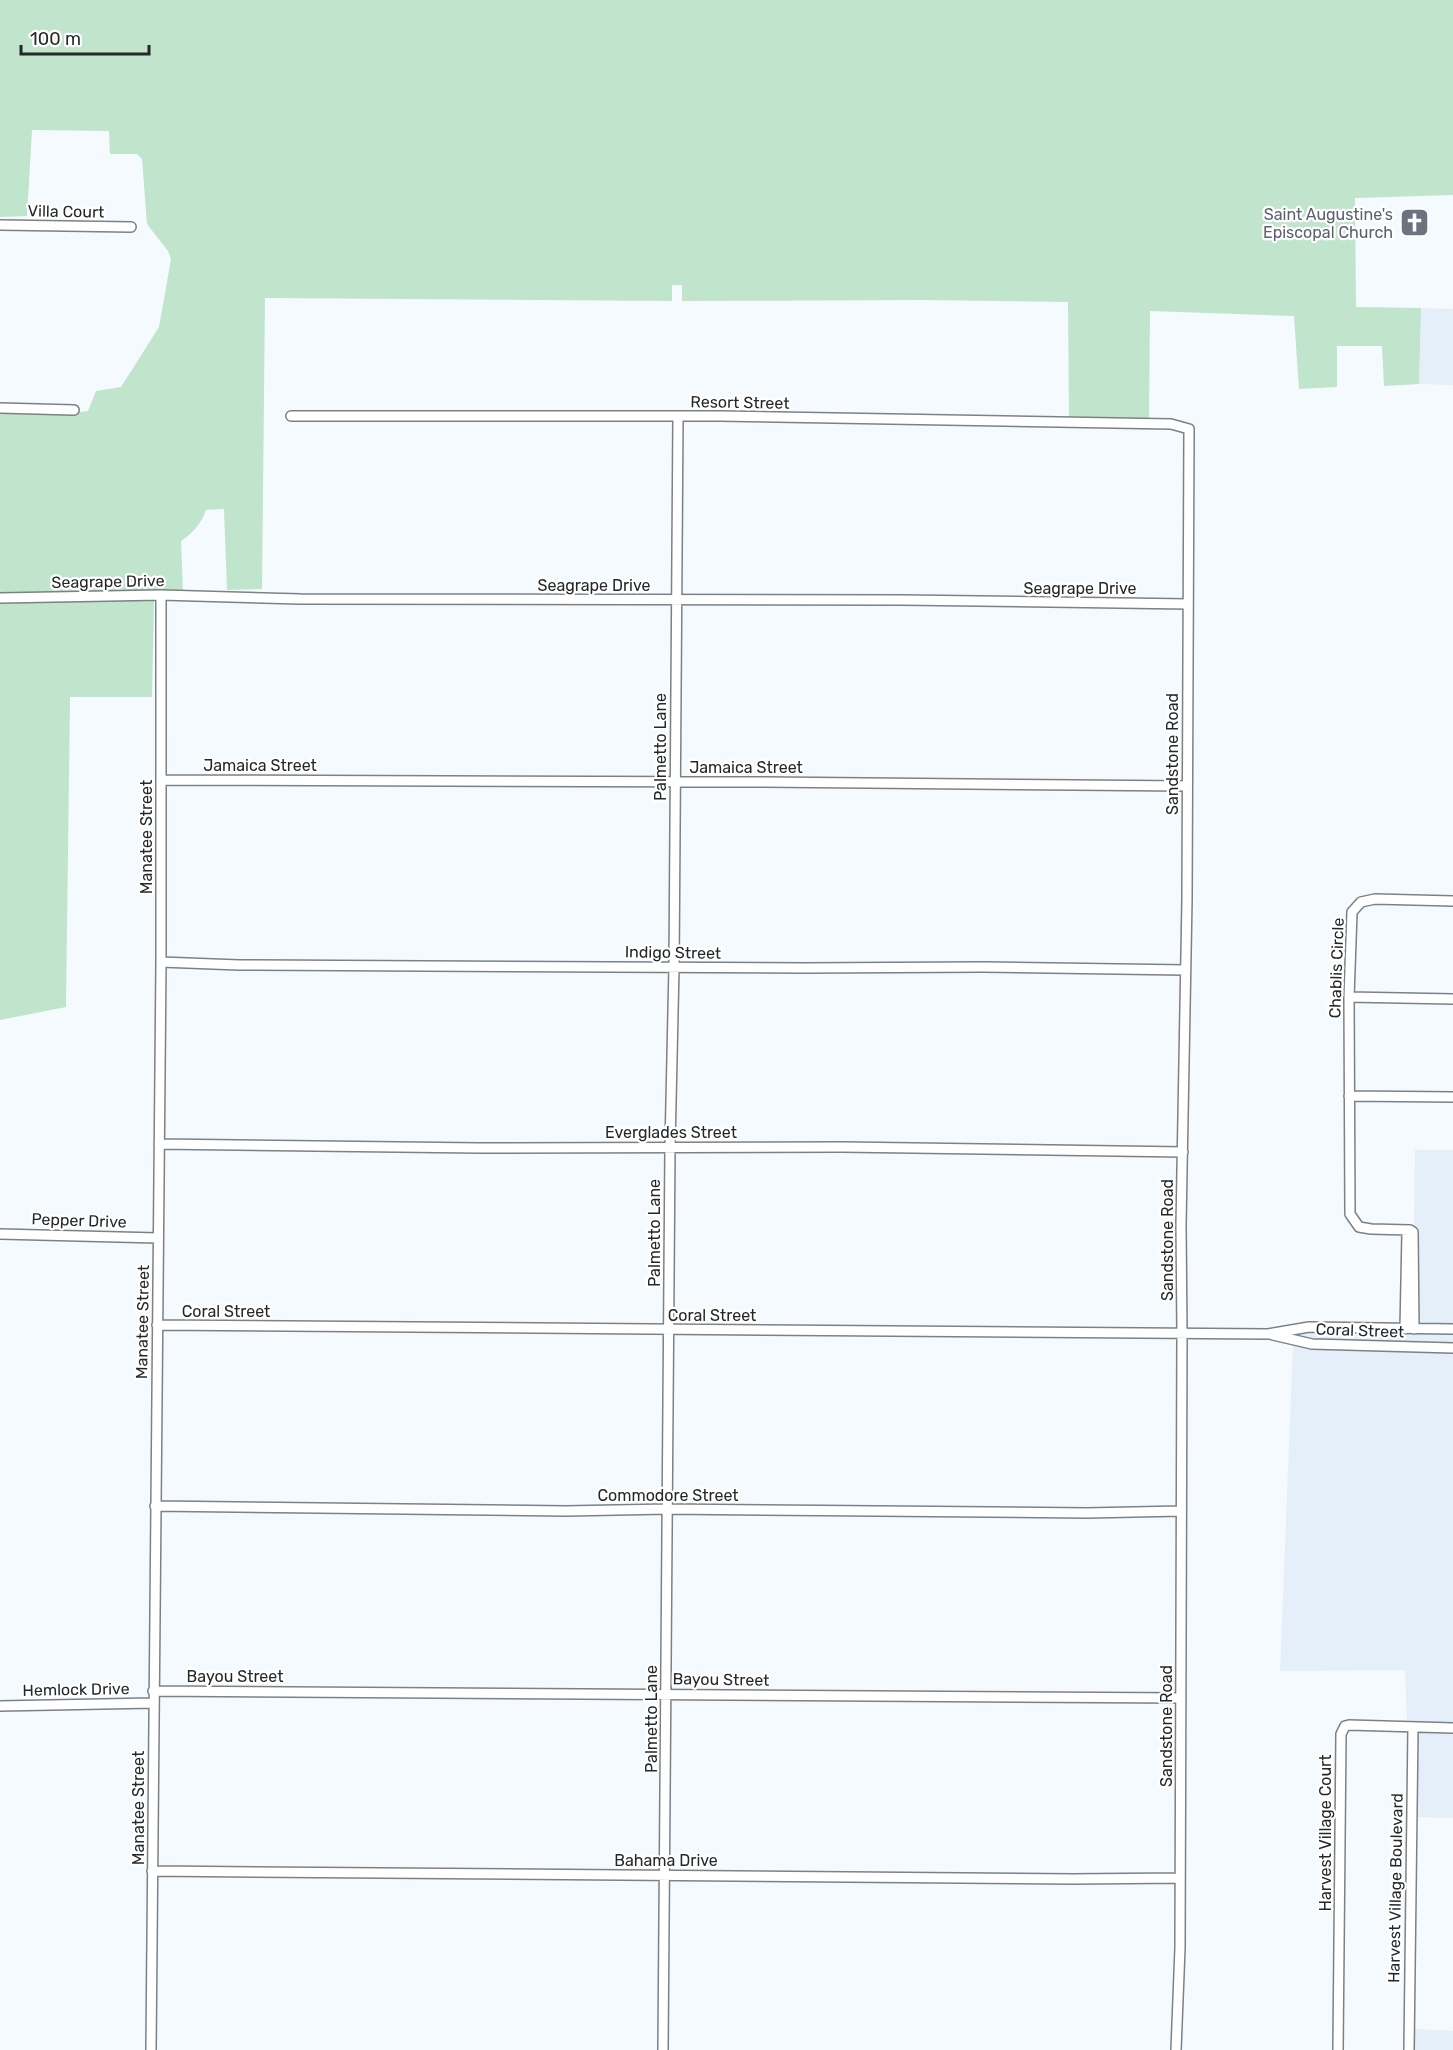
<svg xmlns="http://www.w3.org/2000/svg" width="1453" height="2050" viewBox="0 0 1453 2050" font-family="Rubik,sans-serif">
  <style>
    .built { fill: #e5effa }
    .green { fill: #c0e4cc }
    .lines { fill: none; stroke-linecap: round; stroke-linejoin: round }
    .minor-casing { stroke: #7c8185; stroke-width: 12 }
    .minor { stroke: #fff; stroke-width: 9 }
    .labels { text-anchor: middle; stroke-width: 4.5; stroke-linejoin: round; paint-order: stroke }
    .street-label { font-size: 16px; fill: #252728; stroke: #fff }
    .worship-label { font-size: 16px; fill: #5b616d; stroke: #fff; text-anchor: end }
  </style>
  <rect width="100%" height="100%" fill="#f5fafe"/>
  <!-- built -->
  <path class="built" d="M1421,308L1453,309V385L1419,384Z
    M1415,1150H1453V1325H1419L1418,1232L1414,1226Z
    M1309,1331L1453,1334V1344L1313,1340L1293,1335Z
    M1293,1344L1312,1349L1453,1352V1724L1407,1723L1405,1670L1280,1671Z
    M1418,1732L1453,1733V1818L1416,1817Z
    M1414,2029L1453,2031V2050H1414Z"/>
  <!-- green -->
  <path class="green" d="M0,0H1453V195L1355,198L1356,307L1421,308L1419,384L1384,386L1382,346H1337V387L1299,389L1294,316L1150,311L1149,418L1069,419L1068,302L921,300L682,301V285H672V301L265,298L262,589L227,590L224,509L206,510C201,524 193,533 181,541L183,591L0,593V412L79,414V412L88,411L96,391L121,387L159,327L171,259L168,251L147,224L142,159L137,154H110L109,131L32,130L27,216L0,217Z
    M154,600L152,697H70L66,1007L0,1020V602Z"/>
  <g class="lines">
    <defs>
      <path id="minor" d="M0,225L131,227
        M0,408L74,410
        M291,416H720L1171,424L1189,429L1187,899L1181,1225L1182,1333L1180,1948L1176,2050
        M0,598L161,595L300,599L902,600L1188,604
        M161,780L764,782L1187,786
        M161,962L239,965L805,968L983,967L1185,970
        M1349,997L1453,999
        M1349,1096L1453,1097
        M159,1144L479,1148L842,1147L1183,1152
        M1410,1230L1371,1229L1359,1227L1350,1214L1349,997L1352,912L1361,902L1375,899L1453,901
        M1410,1230L1413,1232L1414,1329
        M0,1234L158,1238
        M157,1325L1268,1334L1309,1327L1453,1329
        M1405,1329L1407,1233L1410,1230
        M1273,1335L1312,1344L1453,1348
        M155,1506L566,1511L667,1509L1087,1513L1181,1511
        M153,1691L1181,1698
        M0,1706L153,1703
        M152,1871L1073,1879L1180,1878
        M151,2050L161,962V595
        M663,2050L670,1147L674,967L678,417
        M1338,2050L1341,1734L1345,1726L1349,1725L1453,1728
        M1409,2050L1413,1727"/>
    </defs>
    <!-- minor casing -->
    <use href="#minor" class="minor-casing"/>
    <!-- minor -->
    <use href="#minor" class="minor"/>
  </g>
  <!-- icons -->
  <defs>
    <symbol id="church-square" viewBox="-11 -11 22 22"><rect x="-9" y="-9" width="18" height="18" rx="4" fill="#6b7280" stroke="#fff"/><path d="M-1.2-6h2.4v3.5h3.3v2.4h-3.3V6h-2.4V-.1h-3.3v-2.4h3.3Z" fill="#fff"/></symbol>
  </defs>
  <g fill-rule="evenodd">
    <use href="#church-square" x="1398" y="206" width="33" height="33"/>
  </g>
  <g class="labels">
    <!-- street labels -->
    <g class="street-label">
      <text transform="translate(66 211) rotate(1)" y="6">Villa Court</text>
      <text transform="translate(740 402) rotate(1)" y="6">Resort Street</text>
      <text transform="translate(108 581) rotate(-1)" y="6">Seagrape Drive</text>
      <text x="594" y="591">Seagrape Drive</text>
      <text x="1080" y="594">Seagrape Drive</text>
      <text transform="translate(660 747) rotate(-90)" y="6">Palmetto Lane</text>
      <text transform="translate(1172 754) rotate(-90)" y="6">Sandstone Road</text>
      <text x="260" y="771">Jamaica Street</text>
      <text x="746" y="773">Jamaica Street</text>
      <text transform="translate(146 837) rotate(-90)" y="6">Manatee Street</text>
      <text transform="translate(673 952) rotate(1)" y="6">Indigo Street</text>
      <text transform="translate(1336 968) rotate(-88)" y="6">Chablis Circle</text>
      <text x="671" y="1138">Everglades Street</text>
      <text transform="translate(79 1220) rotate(2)" y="6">Pepper Drive</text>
      <text transform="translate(654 1233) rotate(-90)" y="6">Palmetto Lane</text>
      <text transform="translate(1167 1240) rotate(-90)" y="6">Sandstone Road</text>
      <text x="226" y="1317">Coral Street</text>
      <text x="712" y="1321">Coral Street</text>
      <text transform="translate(142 1322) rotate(-89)" y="6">Manatee Street</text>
      <text transform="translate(1360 1330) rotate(2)" y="6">Coral Street</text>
      <text x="668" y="1501">Commodore Street</text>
      <text x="235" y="1682">Bayou Street</text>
      <text transform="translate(721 1679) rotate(1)" y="6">Bayou Street</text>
      <text transform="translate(76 1689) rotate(-1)" y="6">Hemlock Drive</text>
      <text transform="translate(651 1719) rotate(-90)" y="6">Palmetto Lane</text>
      <text transform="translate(1166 1726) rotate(-90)" y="6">Sandstone Road</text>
      <text transform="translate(138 1808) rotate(-90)" y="6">Manatee Street</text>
      <text transform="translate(1325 1833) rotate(-90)" y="6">Harvest Village Court</text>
      <text x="666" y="1866">Bahama Drive</text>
      <text transform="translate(1395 1888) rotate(-89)" y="6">Harvest Village Boulevard</text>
    </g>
    <!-- worship labels -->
    <g class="worship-label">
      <text x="1393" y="220">Saint Augustine's<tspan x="1393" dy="18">Episcopal Church</tspan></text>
    </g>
  </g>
  <!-- scale -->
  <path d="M21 45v9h128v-9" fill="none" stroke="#252728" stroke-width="3"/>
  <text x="30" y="45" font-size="18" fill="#252728" stroke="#ffffff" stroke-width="4.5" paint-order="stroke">100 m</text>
</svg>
